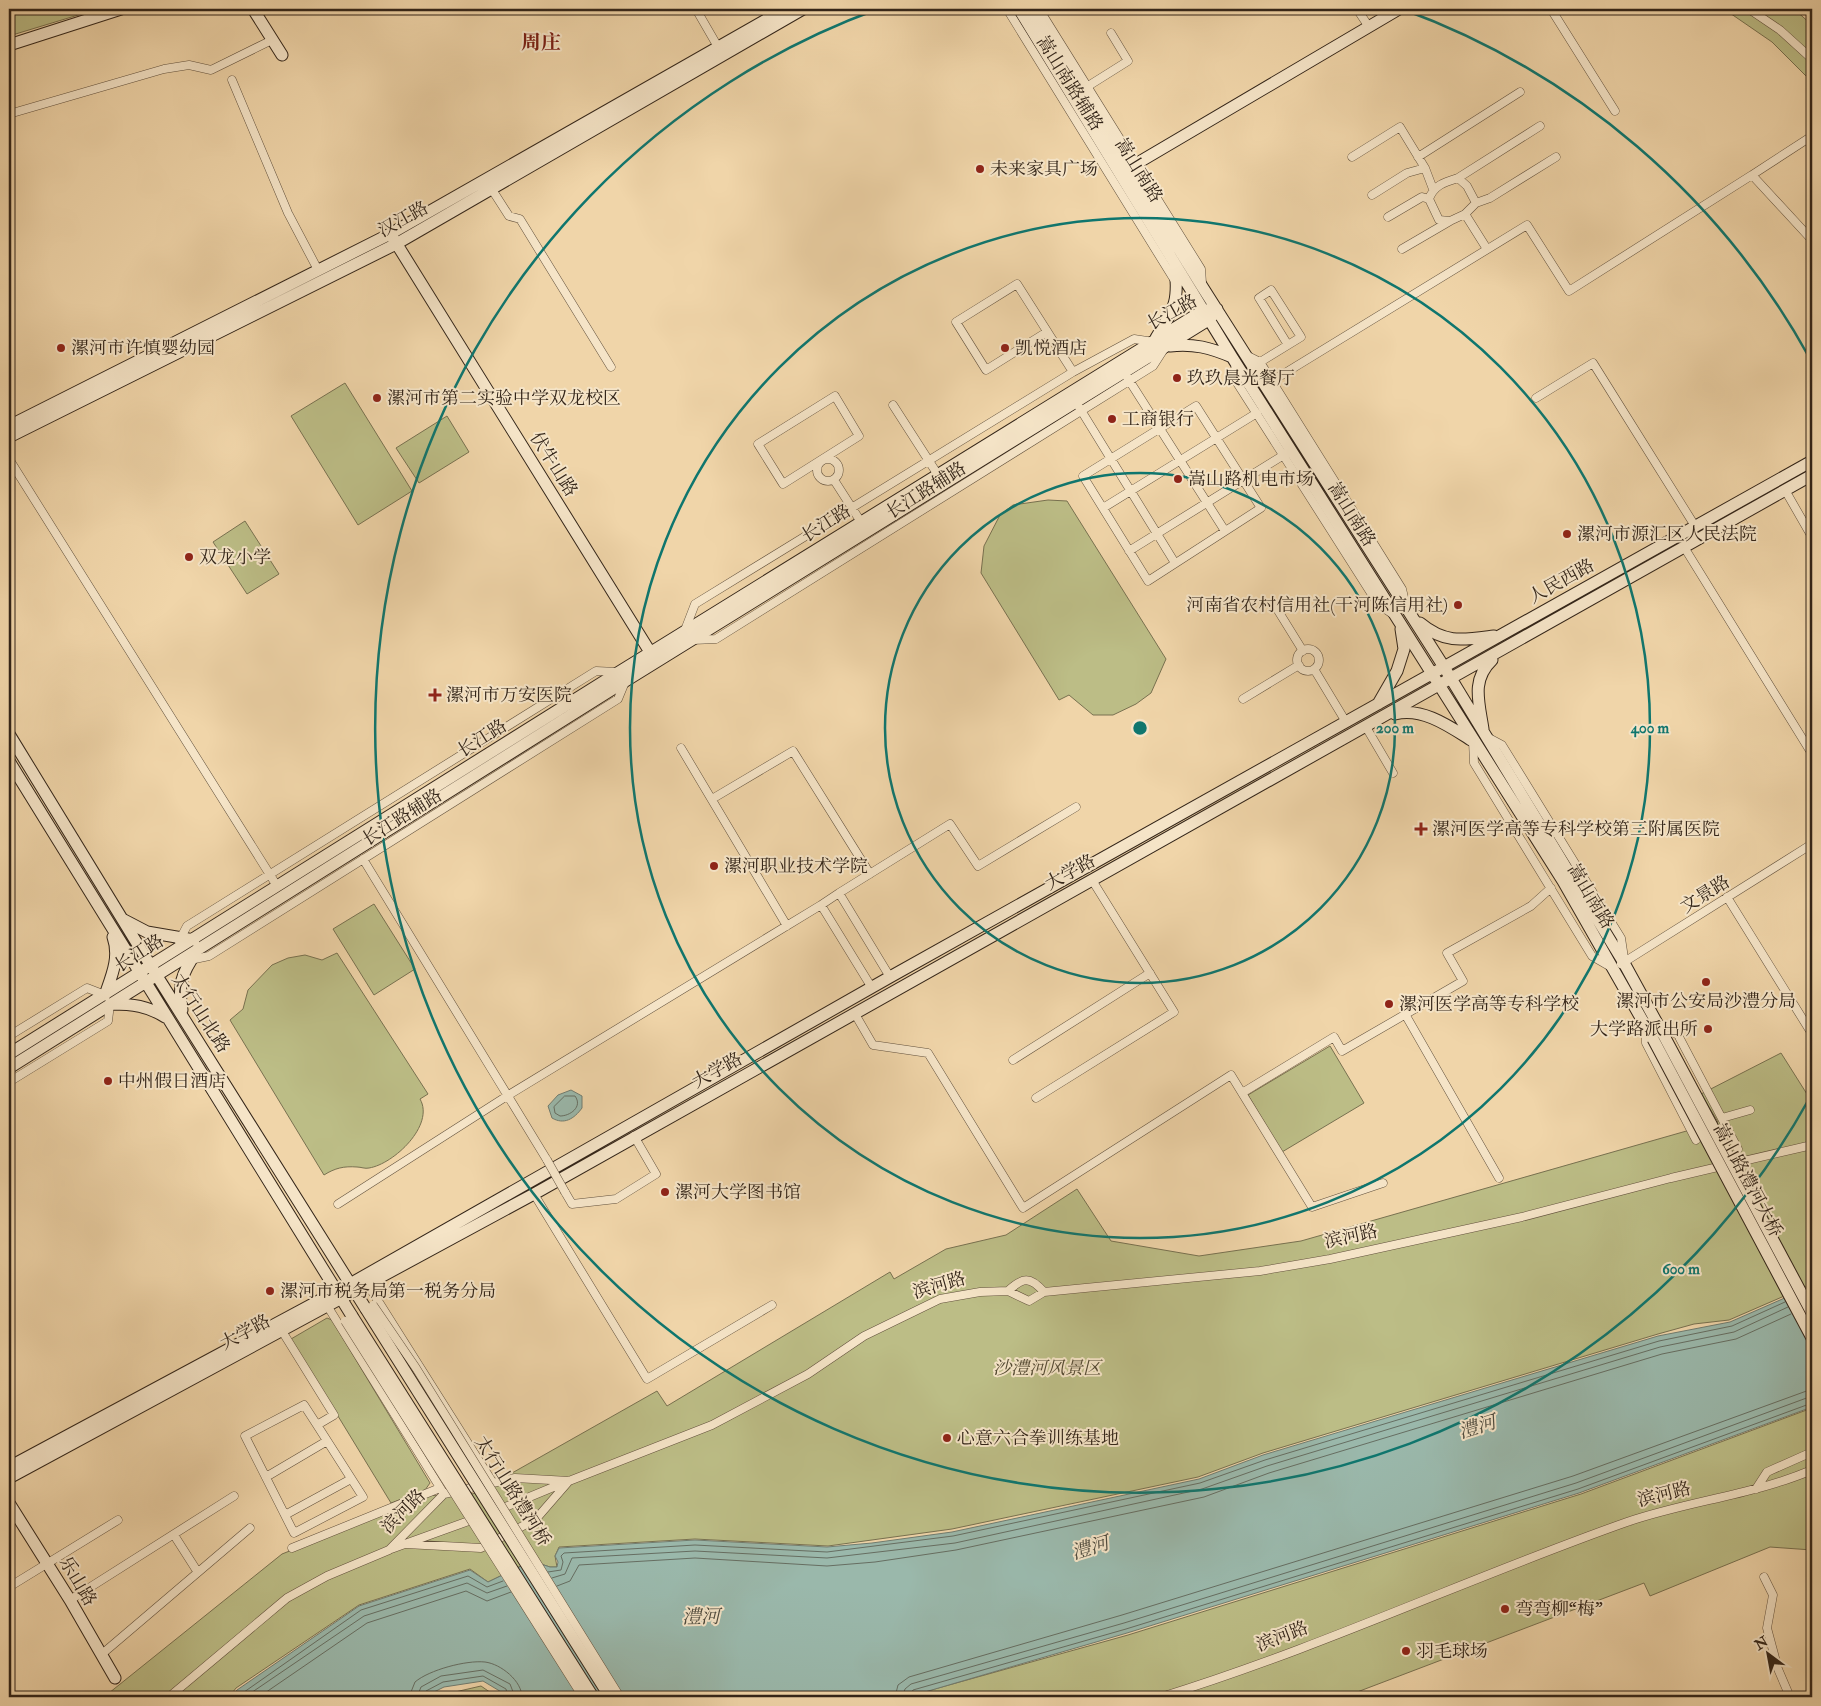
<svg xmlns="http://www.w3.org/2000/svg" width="1821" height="1706" viewBox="0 0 1821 1706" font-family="'IM FELL Double Pica','Noto Serif SC',serif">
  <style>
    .green { fill: #bcbd86; stroke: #787150 }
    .water { fill: #9ab8ab; stroke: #717d71 }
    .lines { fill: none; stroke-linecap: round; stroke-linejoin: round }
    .shore { stroke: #666e62; stroke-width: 1 }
    .street-casing { stroke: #62513d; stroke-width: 9 }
    .secondary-casing { stroke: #332519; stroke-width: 13 }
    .street { stroke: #f5e4c7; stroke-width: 8 }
    .secondary { stroke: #f5e4c7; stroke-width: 11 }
    .street-bridge-casing { stroke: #62513d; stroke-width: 9; stroke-linecap: butt }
    .secondary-bridge-casing { stroke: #332519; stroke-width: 13; stroke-linecap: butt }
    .street-bridge { stroke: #f5e4c7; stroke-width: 8 }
    .secondary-bridge { stroke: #f5e4c7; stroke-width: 11 }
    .ring { fill: none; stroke: #0f766e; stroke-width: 2.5 }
    .poi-dot { fill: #8f2418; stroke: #f5e4c7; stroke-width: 2 }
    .labels { text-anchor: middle; stroke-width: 4; stroke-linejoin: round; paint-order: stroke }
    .street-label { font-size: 18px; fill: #332519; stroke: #f5e4c7 }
    .poi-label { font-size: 18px; fill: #332519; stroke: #f5e4c7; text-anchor: start }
    .park-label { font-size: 18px; font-style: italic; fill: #554b34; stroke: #f5e4c7 }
    .water-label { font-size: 19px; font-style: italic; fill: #4d4a3e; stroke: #f5e4c7 }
    .quarter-label { font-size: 20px; font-weight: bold; fill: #7a1f14; stroke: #f5e4c7 }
    .centre { fill: #0f766e; stroke: #f5e4c7; stroke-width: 2.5 }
    .ring-label { font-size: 15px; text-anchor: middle; font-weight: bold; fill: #0f766e; stroke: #f5e4c7; stroke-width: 4; stroke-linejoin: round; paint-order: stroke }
  </style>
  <rect width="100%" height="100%" fill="#f0d5a9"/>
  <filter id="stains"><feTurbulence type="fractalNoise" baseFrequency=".004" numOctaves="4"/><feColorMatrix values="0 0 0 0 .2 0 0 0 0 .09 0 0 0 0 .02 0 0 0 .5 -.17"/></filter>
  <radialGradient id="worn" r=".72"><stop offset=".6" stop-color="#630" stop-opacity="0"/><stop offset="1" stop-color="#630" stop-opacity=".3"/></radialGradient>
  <!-- green -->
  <path class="green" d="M9,9H98L9,36Z
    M1724,9H1794L1812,25V82L1772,42Z
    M345,383L412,491L358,525L291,416Z
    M447,416L469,452L419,483L396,448Z
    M1048,500L1067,501L1166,659L1151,693L1136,704L1113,715H1093L1069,695L1059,700L981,573L984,546L1000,515L1013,505Z
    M245,521L279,574L247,594L213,542Z
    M374,904L415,969L374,995L333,929Z
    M337,953L428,1094L420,1099C435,1125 394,1164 369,1168C365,1169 361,1167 357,1167C344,1166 335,1168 324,1175L230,1020L243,1009L248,990L272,965L288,958L305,955L322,960Z
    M1330,1046L1364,1103L1282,1152L1248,1095Z
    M1781,1053L1812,1102V1284L1729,1320L1694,1324L1658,1334L1263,1453L1198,1477L952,1529L828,1546L695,1539L559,1547L555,1556L557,1567H550L531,1561L488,1582L470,1569L359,1605L236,1688L229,1697H104L282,1554L431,1495C456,1498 487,1496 505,1477L657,1391L667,1406L890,1272L894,1279L946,1249L1006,1235L1077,1189L1111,1241L1199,1256L1301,1241L1718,1122L1701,1094Z
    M327,1318L332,1320L430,1483L425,1490L391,1503L291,1339Z
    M1812,1408V1550L1770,1547L1650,1596L1644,1583L1344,1697H906L1128,1635L1581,1494Z
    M481,1686L497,1697H438L442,1695Z"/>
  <!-- water -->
  <path class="water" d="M571,1090L582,1096V1108C574,1119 564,1125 552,1118L548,1106L558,1095Z
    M1812,1286V1407L1579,1493L1127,1633L918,1694L897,1697H504L503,1693L483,1681L444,1687L424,1697H231L237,1690L359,1606L470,1570L488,1582L532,1561L550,1567H557L558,1562L555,1556L559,1548L695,1540L827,1547L872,1543L952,1532L1199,1479L1263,1455L1658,1336L1730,1322Z"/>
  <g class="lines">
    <!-- shore -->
    <path class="shore" d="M565,1096H575C583,1107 570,1116 560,1116L555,1113L554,1107Z
      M548,1572L561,1570L563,1562L561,1556L564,1553L695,1545L827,1552L953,1536L1200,1483L1265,1460L1659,1341L1732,1326L1785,1302
      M552,1578L565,1574L572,1558L695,1551L827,1558L955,1543L1202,1489L1267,1466L1660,1347L1734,1332L1788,1307
      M557,1586L570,1581L579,1565L695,1558L827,1566L875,1562L956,1550L1204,1497L1269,1473L1662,1354L1736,1339L1791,1314
      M237,1697L361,1610L468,1576L487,1587L503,1581
      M245,1697L364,1616L467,1583L487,1593L507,1586
      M259,1697L367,1623L466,1591L487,1601L511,1592
      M409,1697L415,1682C429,1670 466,1660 485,1662C501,1664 522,1681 522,1697
      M417,1697L421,1687L441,1676L483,1670L510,1684L515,1697
      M423,1697L426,1691L443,1682L483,1676L506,1689L508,1697
      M895,1697L898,1685L909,1677L1122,1615L1573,1476L1812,1389
      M902,1697L905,1689L911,1684L1124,1623L1576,1483L1812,1396
      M909,1697L913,1690L1126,1629L1578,1489L1812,1403"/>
    <defs>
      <path id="street" d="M696,9L718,47
        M1007,9L1175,281
        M1039,9L1201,269L1202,283
        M1357,9L1369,27
        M1551,9L1615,111
        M1749,9L1780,30L1812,59
        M232,80L288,213L318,270
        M1085,88L1128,61L1111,33
        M9,114L164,69L189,65L211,70L272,40
        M1352,157L1400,127L1425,168L1433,189
        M1418,157L1520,92
        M1752,175L1812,136
        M1458,178L1540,126
        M491,188L509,216L520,219L611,367
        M1372,195L1407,173L1425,168
        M1476,203L1490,198L1556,157
        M1465,214L1450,221L1439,220L1429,199C1434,185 1445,182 1458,178L1467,186L1476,203L1465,214L1487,249
        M1388,217L1422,197L1429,199
        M1402,249L1450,221
        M1047,332L986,370L956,322L1017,284L1073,372
        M1246,355L1260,362L1402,589L1405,602
        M1236,362L1234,378L1378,604L1391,613
        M1257,364L1301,337L1271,290L1259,298L1288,345
        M1127,377L1225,531
        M1272,381L1527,225L1569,291L1752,175L1812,240
        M835,396L859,436L783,484L758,444Z
        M1536,398L1593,363L1695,526
        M893,405L938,475
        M1196,406L1261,508L1148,581L1083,476Z
        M1079,407L1175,563
        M817 470a11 11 0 1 1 22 0a11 11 0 1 1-22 0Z
        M9,459L277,886
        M834,480L861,522
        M1785,490L1812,537
        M1103,508L1257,413
        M1684,547L1812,754
        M1129,551L1287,453
        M1277,609L1303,651
        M685,630L695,604L1073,372L1134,339L1154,342
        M693,640L716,639L1153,366L1164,349
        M1297 660a11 11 0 1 1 22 0a11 11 0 1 1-22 0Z
        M1314,669L1346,722
        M1243,699L1299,665
        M1366,727L1393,773
        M1487,737L1502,745L1621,938L1624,958
        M1473,741L1474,763L1592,956L1611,967
        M681,748L787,926
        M712,799L793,751L870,874
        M363,859L547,1160
        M1727,897L1812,1034
        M821,905L839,893
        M179,941L187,926L596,671L617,672
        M190,960L209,956L618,699L625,682
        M1621,964L1812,844
        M890,977L839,893L950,824L978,866L1076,807
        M855,1014L873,1045L928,1053L1023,1208L1231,1075L1242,1093L1334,1037L1342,1051L1463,981L1447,953L1531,906L1551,888
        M1405,1014L1499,1178
        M1658,1023L1678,1035L1738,1149
        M1646,1029V1043L1696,1140
        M9,1036L87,988L105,995
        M1013,1060L1150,973
        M9,1082L108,1021L110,1004
        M1242,1093L1312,1207L1383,1183
        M1036,1098L1174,1012L1092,880
        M1722,1118L1750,1110
        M565,1192L572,1204L616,1199L656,1174L634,1136
        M534,1194L647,1379L772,1305
        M338,1204L507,1096L821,905L872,988
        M368,1285L493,1483
        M1008,1291C1023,1277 1030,1276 1044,1292
        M328,1307L444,1494
        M282,1331L334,1415L317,1425L304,1405L245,1436L294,1533L363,1497L317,1425
        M266,1477L327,1441
        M1756,1489L1767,1472L1812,1452
        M498,1510L568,1481
        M285,1515L351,1479
        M174,1535L197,1571
        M406,1544L481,1548L536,1519L569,1481
        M292,1548L440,1488
        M391,1549L477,1518
        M1764,1577L1773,1595L1767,1628L1778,1669L1790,1697
        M9,1587L118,1520
        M70,1600L234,1496
        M102,1654L250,1528
        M169,1697L287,1598L327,1576L389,1550L444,1494L515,1478L569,1481L712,1425L808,1374L864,1336L940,1299L980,1292L1008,1291L1029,1301L1044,1292L1260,1271L1330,1259L1522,1217L1671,1178L1812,1145
        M1161,1697C1320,1648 1471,1577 1627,1522C1688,1501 1753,1495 1812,1470"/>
      <path id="secondary" d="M253,9L282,55
        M1019,9L1232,357L1563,881L1653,1039
        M1030,9L1203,288L1444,667L1624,963L1663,1034
        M9,45L121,9
        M1124,171L1399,9
        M393,238L655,660
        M1156,338C1175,307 1179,302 1175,265
        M1170,346C1193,343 1211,348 1232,357
        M9,426L390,234L785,9
        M9,437L396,244L803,9
        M1420,623C1445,644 1463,640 1494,636
        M1378,704L1397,671L1404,649L1401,629
        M1395,714C1422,707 1449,726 1471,740
        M1483,729C1479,702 1471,680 1492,660
        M9,734L157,976L366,1309
        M9,761L352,1316
        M124,920L147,932L194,940
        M105,995C112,975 120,957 113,937
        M112,1004C132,1004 148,1006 165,1017
        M182,1010C178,986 181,974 196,953
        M9,1054L619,672L1204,310L1217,309
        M9,1068L627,680L1210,319L1217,309
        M9,1467L350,1284L890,977L1812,461
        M9,1478L534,1194L1812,475
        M9,1503L70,1600L115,1678"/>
    </defs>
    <!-- street casing -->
    <use href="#street" class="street-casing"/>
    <!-- secondary casing -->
    <use href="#secondary" class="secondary-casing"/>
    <!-- street -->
    <use href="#street" class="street"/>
    <!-- secondary -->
    <use href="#secondary" class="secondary"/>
    <defs>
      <path id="street-bridge" d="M547,1160L565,1192
        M373,1305L416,1368L620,1697
        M345,1321L583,1697"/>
      <path id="secondary-bridge" d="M1663,1034L1812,1313
        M1653,1039L1812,1338
        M366,1309L610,1697
        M352,1316L593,1697"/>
    </defs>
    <!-- street-bridge casing -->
    <use href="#street-bridge" class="street-bridge-casing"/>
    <!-- secondary-bridge casing -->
    <use href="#secondary-bridge" class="secondary-bridge-casing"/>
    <!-- street-bridge -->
    <use href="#street-bridge" class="street-bridge"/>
    <!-- secondary-bridge -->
    <use href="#secondary-bridge" class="secondary-bridge"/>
  </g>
  <!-- distance rings -->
  <g class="ring">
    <circle cx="1140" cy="728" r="255"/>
    <circle cx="1140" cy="728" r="510"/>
    <path d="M1809 1099A765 765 0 1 1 878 9M1402 9A765 765 0 0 1 1809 357"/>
  </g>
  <!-- markers -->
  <g class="poi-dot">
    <circle cx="980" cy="169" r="5"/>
    <circle cx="61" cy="348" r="5"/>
    <circle cx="1005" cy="348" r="5"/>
    <circle cx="1177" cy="378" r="5"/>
    <circle cx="377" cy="398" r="5"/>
    <circle cx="1112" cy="419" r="5"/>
    <circle cx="1178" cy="479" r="5"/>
    <circle cx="1567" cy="534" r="5"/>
    <circle cx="189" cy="557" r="5"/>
    <circle cx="1458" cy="605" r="5"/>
    <path d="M432.5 687.5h5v5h5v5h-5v5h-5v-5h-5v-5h5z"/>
    <path d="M1418.5 821.5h5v5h5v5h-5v5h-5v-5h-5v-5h5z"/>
    <circle cx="714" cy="866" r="5"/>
    <circle cx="1706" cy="982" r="5"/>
    <circle cx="1389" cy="1004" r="5"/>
    <circle cx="1708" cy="1029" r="5"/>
    <circle cx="108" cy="1081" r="5"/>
    <circle cx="665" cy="1192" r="5"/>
    <circle cx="270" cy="1291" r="5"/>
    <circle cx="947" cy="1438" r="5"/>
    <circle cx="1505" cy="1609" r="5"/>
    <circle cx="1406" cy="1651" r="5"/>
  </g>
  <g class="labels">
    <!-- street labels -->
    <g class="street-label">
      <text transform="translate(1070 83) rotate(58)" y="6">嵩山南路辅路</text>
      <text transform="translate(1139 170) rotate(58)" y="6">嵩山南路</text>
      <text transform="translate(403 219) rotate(-29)" y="6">汉江路</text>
      <text transform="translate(1172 312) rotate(-29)" y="6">长江路</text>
      <text transform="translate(554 464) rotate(58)" y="6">伏牛山路</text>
      <text transform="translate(926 490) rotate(-32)" y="6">长江路辅路</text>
      <text transform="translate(1352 514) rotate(58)" y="6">嵩山南路</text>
      <text transform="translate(826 523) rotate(-32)" y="6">长江路</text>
      <text transform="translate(1561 581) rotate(-29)" y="6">人民西路</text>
      <text transform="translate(482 738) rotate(-32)" y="6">长江路</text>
      <text transform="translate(402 817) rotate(-32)" y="6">长江路辅路</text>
      <text transform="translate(1070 872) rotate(-29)" y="6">大学路</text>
      <text transform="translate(1705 894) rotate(-32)" y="6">文景路</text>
      <text transform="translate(1591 896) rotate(59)" y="6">嵩山南路</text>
      <text transform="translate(139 953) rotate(-32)" y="6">长江路</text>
      <text transform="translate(201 1013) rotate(57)" y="6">太行山北路</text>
      <text transform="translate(717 1070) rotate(-29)" y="6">大学路</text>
      <text transform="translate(1748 1180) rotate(62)" y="6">嵩山路澧河大桥</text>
      <text transform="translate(1351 1236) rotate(-12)" y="6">滨河路</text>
      <text transform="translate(939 1285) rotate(-16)" y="6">滨河路</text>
      <text transform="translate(245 1332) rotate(-28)" y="6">大学路</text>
      <text transform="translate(513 1491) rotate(58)" y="6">太行山路澧河桥</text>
      <text transform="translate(1664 1494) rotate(-14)" y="6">滨河路</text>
      <text transform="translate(403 1511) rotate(-45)" y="6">滨河路</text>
      <text transform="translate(78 1581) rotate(59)" y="6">乐山路</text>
      <text transform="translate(1282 1636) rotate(-21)" y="6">滨河路</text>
    </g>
    <!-- poi labels -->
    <g class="poi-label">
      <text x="990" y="175">未来家具广场</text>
      <text x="71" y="354">漯河市许慎婴幼园</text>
      <text x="1015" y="354">凯悦酒店</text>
      <text x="1187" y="384">玖玖晨光餐厅</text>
      <text x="387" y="404">漯河市第二实验中学双龙校区</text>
      <text x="1122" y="425">工商银行</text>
      <text x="1188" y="485">嵩山路机电市场</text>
      <text x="1577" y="540">漯河市源汇区人民法院</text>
      <text x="199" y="563">双龙小学</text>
      <text x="1448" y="611" text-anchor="end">河南省农村信用社(干河陈信用社)</text>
      <text x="446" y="701">漯河市万安医院</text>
      <text x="1432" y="835">漯河医学高等专科学校第三附属医院</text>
      <text x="724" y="872">漯河职业技术学院</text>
      <text x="1706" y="1007" text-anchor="middle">漯河市公安局沙澧分局</text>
      <text x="1399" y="1010">漯河医学高等专科学校</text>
      <text x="1698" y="1035" text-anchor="end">大学路派出所</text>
      <text x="118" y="1087">中州假日酒店</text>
      <text x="675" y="1198">漯河大学图书馆</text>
      <text x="280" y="1297">漯河市税务局第一税务分局</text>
      <text x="957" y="1444">心意六合拳训练基地</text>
      <text x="1515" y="1615">弯弯柳“梅”</text>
      <text x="1416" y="1657">羽毛球场</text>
    </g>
    <!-- park labels -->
    <g class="park-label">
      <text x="1047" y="1374">沙澧河风景区</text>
    </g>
    <!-- water labels -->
    <g class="water-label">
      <text transform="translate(1477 1426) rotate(-17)" y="7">澧河</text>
      <text transform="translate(1090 1547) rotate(-17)" y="7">澧河</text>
      <text transform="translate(701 1616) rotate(-1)" y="7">澧河</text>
    </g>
    <!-- quarter labels -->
    <g class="quarter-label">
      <text x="541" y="49">周庄</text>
    </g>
  </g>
  <circle cx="1140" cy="728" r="8" class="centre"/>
  <g class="ring-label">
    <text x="1395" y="733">200 m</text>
    <text x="1650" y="733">400 m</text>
    <text x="1681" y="1274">600 m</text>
  </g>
  <!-- margin -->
  <rect width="1821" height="1706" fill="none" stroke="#f0d5a9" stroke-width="30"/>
  <rect x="10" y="10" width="1801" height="1686" fill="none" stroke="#332519" stroke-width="2.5"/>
  <rect x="15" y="15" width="1791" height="1676" fill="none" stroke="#332519"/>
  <!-- north arrow -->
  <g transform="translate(1768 1654) rotate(328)" stroke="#f5e4c7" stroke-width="4" paint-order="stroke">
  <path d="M0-4L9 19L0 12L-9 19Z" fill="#332519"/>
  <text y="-8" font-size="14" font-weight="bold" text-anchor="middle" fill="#332519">N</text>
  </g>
  <rect width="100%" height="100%" filter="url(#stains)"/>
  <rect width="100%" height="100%" fill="url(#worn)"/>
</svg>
